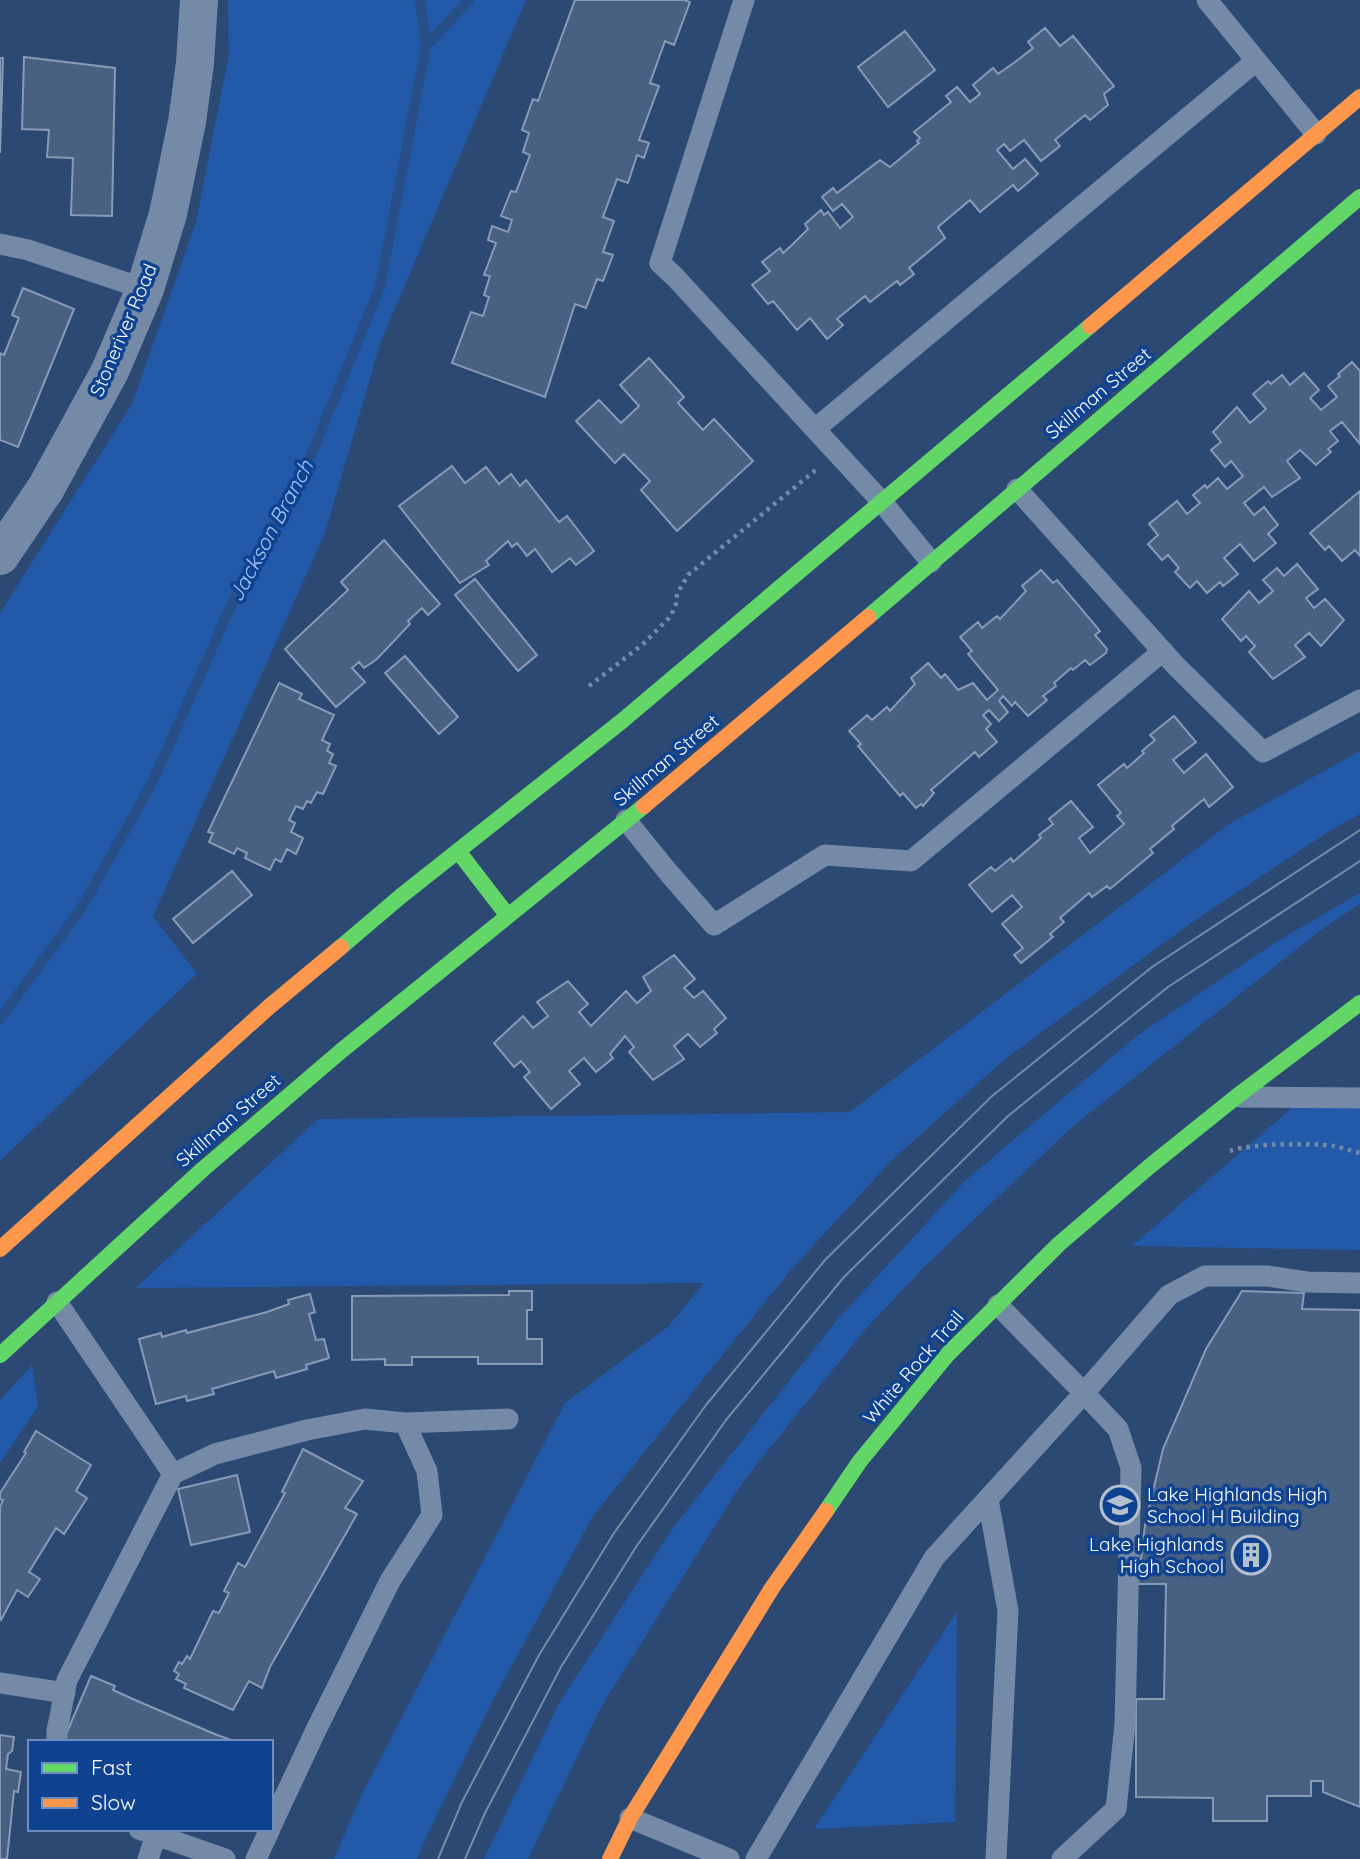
<svg xmlns="http://www.w3.org/2000/svg" width="1360" height="1859" viewBox="0 0 1360 1859" font-family="Quicksand,sans-serif">
  <style>
    .green { fill: #2259a9 }
    .lines { fill: none; stroke-linecap: round; stroke-linejoin: round }
    .stream { stroke: #274e87; stroke-width: 10 }
    .building { fill: #486082; stroke: #889ab5; stroke-width: 2 }
    .path { stroke: #748aa7; stroke-width: 4.5; stroke-dasharray: 3.5 5; stroke-linecap: butt }
    .lane { stroke: #748aa7; stroke-width: 21 }
    .street { stroke: #748aa7; stroke-width: 38 }
    .fast { stroke: #63d668; stroke-width: 16 }
    .slow { stroke: #ff974d; stroke-width: 16 }
    .tram { stroke: #778aa7; stroke-width: 2 }
    .labels { text-anchor: middle; stroke-width: 7; stroke-linejoin: round; paint-order: stroke }
    .street-label { font-size: 19px; fill: #fff; stroke: #0f4391 }
    .poi-label { font-size: 19px; fill: #fff; stroke: #0f4391; text-anchor: start }
    .water-label { font-size: 21px; font-style: italic; fill: #a5c9fb; stroke: #0f4391 }
  </style>
  <rect width="100%" height="100%" fill="#2c4974"/>
  <!-- green -->
  <path class="green" d="M228,0H526L380,344L325,533L153,916L197,974L0,1161V613L132,404L196,222L229,54Z
    M1360,751V814L1328,832L1194,921L1005,1059L891,1161L791,1270L593,1516L491,1704L423,1844L417,1859H334L362,1794L565,1403L669,1326L704,1283L136,1288L318,1119L850,1112L1229,824Z
    M1360,893V904L1326,926L1072,1127L923,1268L864,1331L742,1483L601,1707L528,1859H484L559,1703L673,1528L838,1319L966,1180L1138,1035L1276,942Z
    M1294,1106H1360V1250L1132,1246Z
    M32,1365L38,1407L0,1463V1400Z
    M957,1612L955,1822L814,1829Z"/>
  <g class="lines">
    <!-- stream -->
    <path class="stream" d="M426,46L469,0
      M0,1019L82,907L152,783L230,608L312,453L380,287L426,46L420,0"/>
  </g>
  <!-- building -->
  <path class="building" d="M575,0H684L690,2L674,45L665,41L650,83L659,86L639,140L649,143L644,158L637,155L628,183L617,179L603,217L614,221L603,252L613,255L603,281L597,279L586,308L575,304L545,397L452,363L471,312L483,316L489,297L484,295L490,276L484,275L496,243L488,240L492,226L508,232L512,220L501,216L511,191L516,192L530,155L523,152L529,133L522,130L533,99L538,101Z
    M1045,28L1060,46L1073,36L1114,86L1104,94L1108,105L1090,120L1085,115L1055,140L1060,146L1041,161L1024,140L1010,151L1004,144L997,150L1013,169L1025,159L1038,174L1018,191L1013,185L980,212L970,200L938,227L945,238L909,268L914,274L900,285L897,281L870,302L865,296L837,319L843,325L827,339L810,318L797,330L773,301L768,304L752,285L770,271L762,262L780,248L783,253L793,244L808,229L805,224L821,210L824,215L828,212L840,228L853,217L842,204L833,211L822,197L833,188L837,193L880,160L890,167L919,143L917,141L920,138L914,132L951,102L946,96L957,87L970,102L980,94L973,85L993,68L998,74L1015,62L1033,48L1028,42Z
    M905,31L935,70L888,107L858,67Z
    M24,57L115,68L112,216L71,215L73,158L47,157L49,130L22,129Z
    M0,58H3L0,153Z
    M23,288L74,309L18,447L0,440V353L4,355L19,318L12,315Z
    M649,358L684,397L678,403L703,430L714,419L753,461L677,531L641,490L650,481L624,454L615,463L576,421L599,400L621,423L639,406L620,385Z
    M1352,362L1360,371V444L1342,422L1330,431L1338,441L1328,449L1331,452L1316,465L1300,450L1287,461L1300,478L1272,497L1264,487L1244,503L1254,515L1264,507L1278,525L1268,534L1276,543L1254,561L1240,544L1224,558L1238,574L1223,586L1220,582L1207,593L1197,581L1190,588L1175,572L1179,568L1168,555L1162,560L1148,544L1158,535L1149,524L1177,501L1187,514L1200,503L1193,495L1205,485L1207,488L1218,478L1227,489L1243,476L1231,461L1225,467L1211,450L1221,442L1213,432L1237,407L1250,423L1266,409L1253,394L1268,381L1271,384L1282,375L1290,385L1304,373L1319,390L1310,398L1321,410L1337,397L1328,386L1340,376L1338,374Z
    M452,466L465,483L486,467L499,484L511,474L520,486L526,480L559,522L567,516L594,551L576,565L570,558L552,572L535,549L527,556L517,543L512,547L508,541L486,561L489,565L460,583L399,506Z
    M1360,491V556L1355,550L1342,561L1329,546L1325,550L1310,533Z
    M384,540L440,604L428,615L422,608L408,621L410,624L377,659L364,668L359,662L352,668L365,682L336,707L285,649L348,590L341,582Z
    M1297,564L1318,589L1306,598L1314,608L1325,599L1344,620L1321,646L1309,633L1295,645L1305,657L1273,679L1249,652L1255,646L1246,636L1241,641L1222,619L1249,591L1259,603L1273,591L1263,580L1277,568L1284,576Z
    M1041,570L1053,583L1057,580L1100,631L1095,635L1107,649L1106,653L1090,665L1085,660L1073,670L1071,668L1054,683L1056,686L1043,696L1047,700L1028,716L1015,702L1012,706L1003,696L999,701L1008,712L999,721L989,710L983,715L991,724L986,729L997,742L979,757L975,752L931,790L934,793L923,806L921,804L916,808L903,793L900,796L858,746L861,744L849,731L867,715L872,720L887,707L890,711L915,684L911,678L928,663L941,678L945,674L958,690L973,683L987,700L998,690L968,654L972,651L960,637L978,622L982,628L997,616L1000,619L1026,591L1022,586Z
    M475,579L537,655L518,671L455,595Z
    M405,656L458,717L439,734L385,673Z
    M279,683L302,694L299,699L334,715L322,740L330,744L327,751L333,754L329,763L336,766L323,794L317,792L311,803L307,801L303,809L296,806L289,820L295,823L291,832L303,838L296,854L287,849L281,862L275,859L270,870L245,858L247,853L237,848L234,854L209,842L213,833L208,832Z
    M1174,716L1196,742L1173,760L1184,773L1206,754L1233,787L1209,807L1204,799L1172,826L1174,829L1150,849L1153,853L1110,889L1107,886L1092,897L1089,893L1060,918L1064,922L1050,934L1053,937L1021,963L1014,955L1023,948L1002,924L1022,907L1012,895L992,912L969,885L991,867L995,871L1011,858L1013,862L1041,838L1039,835L1053,824L1049,819L1071,801L1093,827L1079,838L1090,853L1124,824L1117,816L1121,813L1098,785L1124,764L1127,768L1144,753L1142,751L1155,740L1150,735Z
    M232,871L252,895L193,943L173,919Z
    M674,955L695,979L684,988L694,998L703,991L726,1018L714,1029L717,1033L700,1047L688,1034L674,1046L684,1059L653,1080L629,1052L634,1047L625,1036L610,1054L613,1058L596,1072L584,1058L569,1071L580,1084L551,1109L524,1077L530,1072L521,1061L514,1067L494,1043L523,1016L533,1028L548,1016L537,1002L568,981L588,1004L579,1012L591,1026L626,991L637,1003L651,991L643,977Z
    M509,1291H532V1310H527V1339H542V1364H478V1357H412V1365H385V1359L352,1360V1296L509,1295Z
    M1242,1291L1304,1293L1302,1309L1360,1310V1807L1323,1792V1781H1311V1796H1267V1821H1213V1798L1136,1797V1699H1164L1166,1584H1138L1145,1525L1163,1449L1206,1349Z
    M1242,1291L1304,1293L1302,1309L1360,1310V1807L1323,1792V1781H1311V1796H1267V1821H1213V1798L1136,1797V1699H1164L1166,1584H1138L1145,1525L1163,1449L1206,1349Z
    M310,1294L315,1312L309,1314L316,1340L324,1339L329,1358L306,1365L307,1369L276,1378L274,1371L212,1389L214,1394L187,1401L186,1396L156,1404L139,1339L161,1333L162,1337L186,1330L187,1333L267,1312L289,1304L288,1300Z
    M36,1431L91,1465L76,1491L87,1498L64,1534L56,1528L29,1572L40,1579L28,1597L17,1590L1,1620L0,1619V1507L3,1500L0,1499V1493L26,1453L24,1452Z
    M303,1449L363,1481L345,1508L357,1514L270,1667L262,1688L249,1681L233,1710L184,1688L186,1684L176,1679L179,1674L174,1671L179,1662L182,1664L187,1656L190,1659L213,1611L219,1613L229,1593L224,1591L238,1563L245,1567L285,1493L282,1492Z
    M237,1475L250,1532L191,1545L178,1489Z
    M91,1676L115,1686L113,1690L135,1700L217,1735L237,1742H71L64,1739Z
    M0,1735L14,1737L12,1751L8,1754L6,1769L21,1772L18,1792L14,1791L7,1859H0Z"/>
  <g class="lines">
    <!-- path -->
    <path class="path" d="M589,686L642,645L671,616L676,604L677,594L688,575L817,469
      M1230,1151C1253,1143 1308,1143 1334,1146C1342,1147 1351,1151 1360,1153"/>
    <!-- lane -->
    <path class="lane" d="M744,0L660,263L675,277L882,502L931,562
      M1207,0L1316,134
      M0,244L28,250L145,289
      M815,429L1256,61
      M1017,489L1175,665L1263,752L1360,700
      M626,820L668,872L714,925L825,855L911,861L1163,651
      M1240,1097L1360,1098
      M57,1302L173,1474
      M405,1423L508,1419
      M988,1499L1008,1611L996,1859
      M0,1683L65,1693
      M57,1742V1731L67,1680L173,1474L215,1454L307,1430L365,1419L405,1423L427,1471L432,1515L390,1581L316,1730L271,1826
      M630,1818L729,1859
      M139,1829L225,1859
      M148,1859L156,1835
      M256,1859L270,1829
      M756,1859L934,1558L1084,1393L998,1305
      M1062,1859L1116,1809L1125,1724L1131,1468L1118,1429L1084,1393L1169,1295L1205,1276H1267L1307,1282L1360,1283"/>
    <!-- street -->
    <path class="street" d="M0,556L46,488L110,371L145,289L168,214L187,122L195,63L199,0"/>
    <!-- fast -->
    <path class="fast" d="M868,617L1360,197
      M458,851L508,916
      M341,947L401,896L622,721L1090,326
      M0,1355L202,1170L341,1051L644,806
      M826,1511L860,1461L948,1354L1059,1244L1150,1166L1236,1097L1360,1003"/>
    <!-- slow -->
    <path class="slow" d="M1090,326L1360,97
      M644,806L868,617
      M0,1249L270,1006L341,947
      M610,1859L630,1818L772,1588L826,1511"/>
    <!-- tram -->
    <path class="tram" d="M438,1859L462,1802L539,1655L614,1533L706,1405L825,1260L991,1097L1152,967L1360,830
      M465,1859L485,1813L561,1667L636,1547L726,1420L844,1277L1008,1116L1168,987L1360,861"/>
  </g>
  <!-- icons -->
  <defs>
    <symbol id="school-ring" viewBox="-11 -11 22 22"><circle r="9.5" fill="#0f4391" stroke="#b5bfce" stroke-width="1.5"/><path d="M0-5L7-2L0 1L-7-2ZM-4 1L0 2.5L4 1V4Q0 6-4 4Z" fill="#b5bfce"/></symbol>
    <symbol id="building-ring" viewBox="-11 -11 22 22"><circle r="9.5" fill="#0f4391" stroke="#b5bfce" stroke-width="1.5"/><path d="M-4-6H4V6H1V3H-1V6H-4ZM-2.5-4.3h1.7v1.8h-1.7ZM.8-4.3h1.7v1.8H.8ZM-2.5-1h1.7V.8h-1.7ZM.8-1h1.7V.8H.8Z" fill="#b5bfce"/></symbol>
  </defs>
  <g fill-rule="evenodd">
    <use href="#school-ring" x="1098" y="1483" width="44" height="44"/>
    <use href="#building-ring" x="1229" y="1533" width="44" height="44"/>
  </g>
  <g class="labels">
    <!-- street labels -->
    <g class="street-label">
      <text transform="translate(123 330) rotate(-67)" y="7">Stoneriver Road</text>
      <text transform="translate(1098 393) rotate(-40)" y="7">Skillman Street</text>
      <text transform="translate(666 760) rotate(-40)" y="7">Skillman Street</text>
      <text transform="translate(228 1120) rotate(-41)" y="7">Skillman Street</text>
      <text transform="translate(913 1367) rotate(-49)" y="7">White Rock Trail</text>
    </g>
    <!-- poi labels -->
    <g class="poi-label">
      <text x="1147" y="1501">Lake Highlands High<tspan x="1147" dy="22">School H Building</tspan></text>
      <text x="1224" y="1551" text-anchor="end">Lake Highlands<tspan x="1224" dy="22">High School</tspan></text>
    </g>
    <!-- water labels -->
    <g class="water-label">
      <text transform="translate(271 531) rotate(-62)" y="7">Jackson Branch</text>
    </g>
  </g>
  <!-- legend -->
  <rect x="28" y="1740" width="245" height="91" fill="#0f4391" stroke="#6f8ebd" stroke-width="2"/>
  <rect x="42" y="1763" width="35" height="10" fill="#63d668" stroke="#6f8ebd" stroke-width="2"/>
  <text x="91" y="1775" font-size="21" fill="#ffffff">Fast</text>
  <rect x="42" y="1798" width="35" height="10" fill="#ff974d" stroke="#6f8ebd" stroke-width="2"/>
  <text x="91" y="1810" font-size="21" fill="#ffffff">Slow</text>
</svg>
